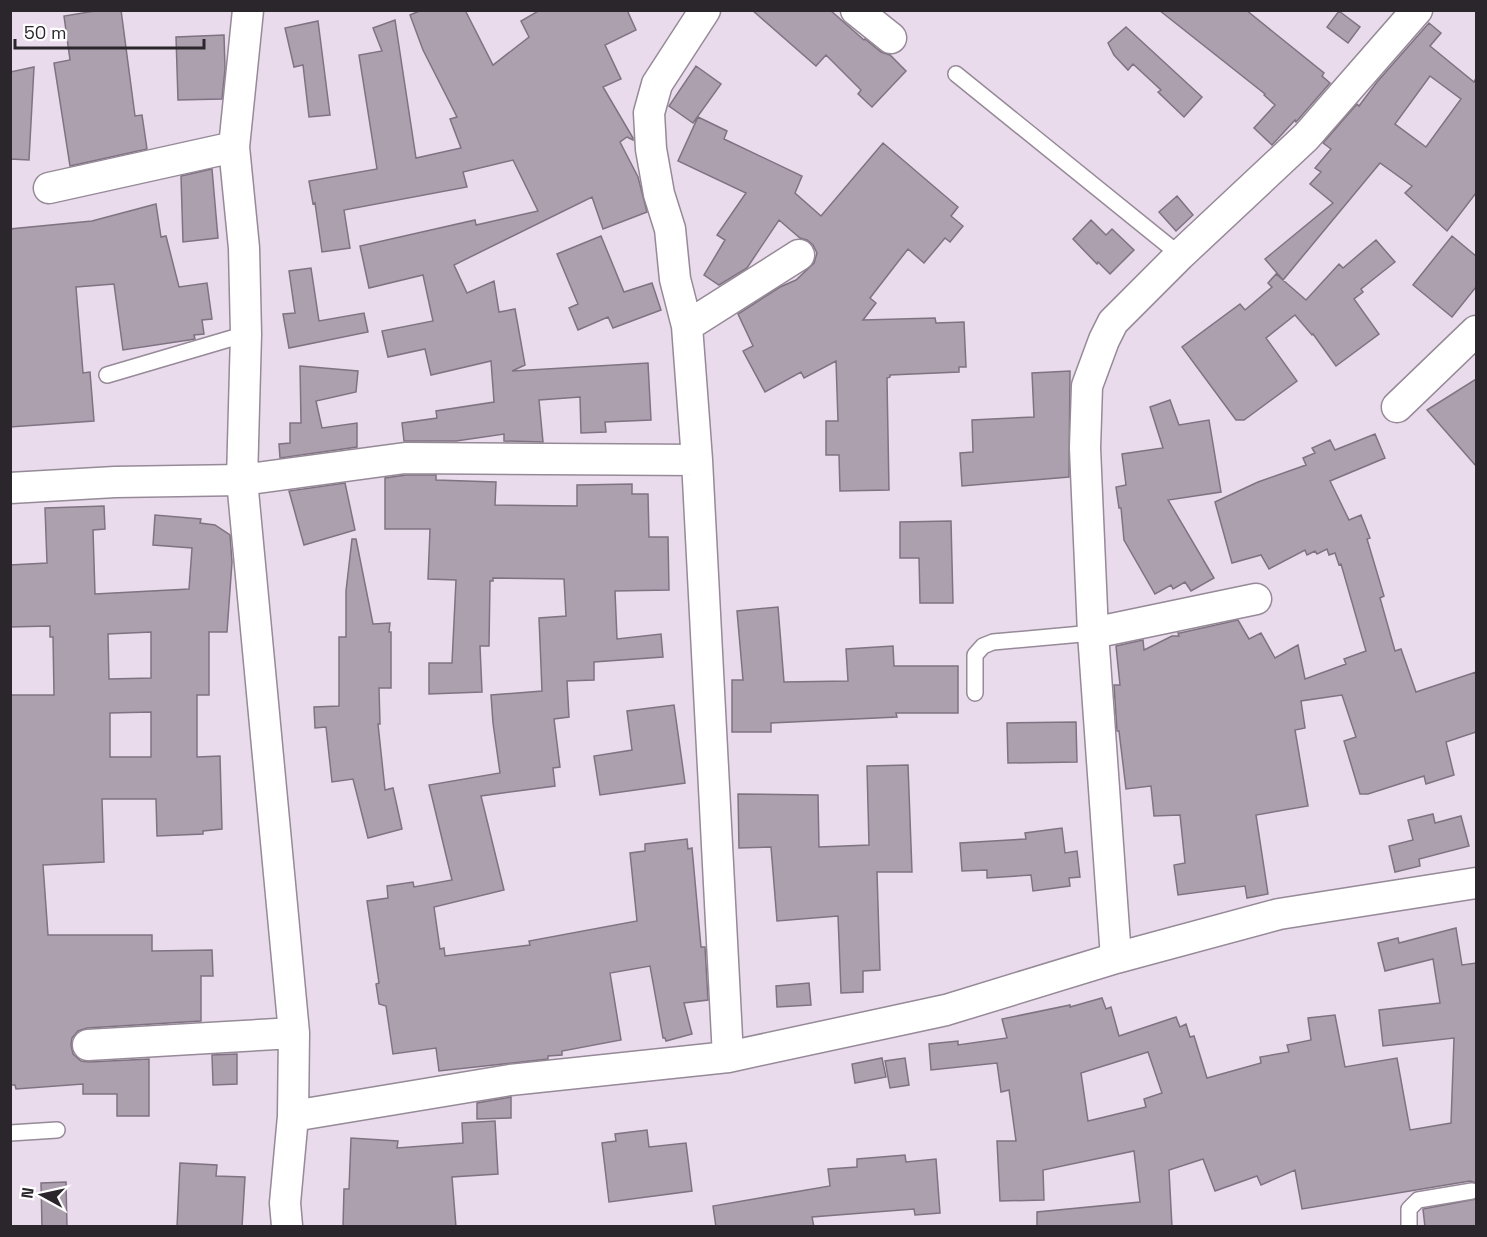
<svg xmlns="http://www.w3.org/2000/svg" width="1487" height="1237" viewBox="0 0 1487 1237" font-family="'Space Grotesk',sans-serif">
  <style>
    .building { fill: #ac9fae; stroke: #7f7381; stroke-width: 1.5; fill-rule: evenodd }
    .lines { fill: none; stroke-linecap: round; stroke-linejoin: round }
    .lane-casing { stroke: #968998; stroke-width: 18 }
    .street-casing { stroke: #968998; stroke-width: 33 }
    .lane { stroke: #fff; stroke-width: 15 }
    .street { stroke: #fff; stroke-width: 30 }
  </style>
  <rect width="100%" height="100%" fill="#e9dbeb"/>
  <!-- building -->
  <path class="building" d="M101,10H121L135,116L142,115L147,149L70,166L54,63L70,60L64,16Z
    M422,10H465L493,65L529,37L521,21L540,10H627L636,30L605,45L621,79L603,87L633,138V140L627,137L620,142L638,177L647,212L603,229L592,197L454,265L467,293L494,281L499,312L515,309L525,365L512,371L648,363L651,420L605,422L606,432L581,433L580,397L539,400L543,442L504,441V434L456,441H404L402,423L437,418L436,411L494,402L491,361L431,375L425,349L388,357L382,331L433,321L423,275L369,288L360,246L475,220L476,225L538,211L513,160L463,172L467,187L344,210L350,248L322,252L315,203L313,204L309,181L377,169L359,55L382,51L373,28L395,20L416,158L461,148L450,119L457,117L423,50L410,15Z
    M752,10H830L864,40L865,39L881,52L890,55L906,71L872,107L858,94L861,90L826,55L816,66Z
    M1159,10H1246L1324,73L1322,76L1330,83L1296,122L1295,120L1272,145L1254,128L1275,105L1264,95L1265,94Z
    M1339,11L1360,27L1348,43L1327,27Z
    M318,21L330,115L309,117L303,65L294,67L285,28Z
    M1429,23L1441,33L1430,46L1474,82L1476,78V193L1447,231L1405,193L1412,186L1380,163L1283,280L1265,259L1333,203L1310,184L1321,172L1315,168L1331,149L1323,143L1357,104L1359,106L1377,82ZM1430,76L1461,99L1426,147L1395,124Z
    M1126,27L1202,97L1184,117L1158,92L1161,90L1133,64L1128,70L1114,55L1108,43Z
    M224,35L225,69L222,99L178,100L176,37Z
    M696,66L721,84L693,123L669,106Z
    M34,67L29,160L10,159V72Z
    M698,117L727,131L724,139L802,176L795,193L821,216L883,143L958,207L951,216L963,226L950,242L945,238L924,263L908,249L870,298L876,303L863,320L935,318L936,323L964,322L966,367H959V372L890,375V377L887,378L889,490L840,491L839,455H826V421H838L836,361L804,378L801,372L765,392L743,351L753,346L738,314L780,287L796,280L814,263L817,253L813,245L807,240L800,238L779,220L747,268L719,285L704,275L725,240L717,235L746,193L678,161Z
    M212,169L218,238L183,242L181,176Z
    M1177,196L1193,215L1176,231L1159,212Z
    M156,204L161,237L166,236L179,287L207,283L212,319L202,320L204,334L194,335L195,339L189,340L123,350L114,284L76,287L83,373L90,372L94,421L10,427V229L92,221Z
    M1091,220L1106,235L1112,229L1134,250L1110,274L1098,262L1097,264L1073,239Z
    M601,236L624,292L652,283L661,310L613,328L608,317L578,330L569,308L578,304L557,254Z
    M1452,236L1476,256V287L1452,317L1413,285Z
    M1376,240L1395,262L1361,289L1363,292L1354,299L1379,334L1336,366L1313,334L1312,335L1295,315L1266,338L1297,381L1244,420H1236L1182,347L1240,304L1245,310L1272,287L1268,283L1276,274L1306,300L1339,264L1343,268Z
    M311,268L319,321L364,313L368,332L289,348L283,314L295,313L289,271Z
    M300,366L358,371L356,392L316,401L322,428L357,423V447L280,458L279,444L290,443V423H301Z
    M1070,371L1069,477L962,486L960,453L973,452L972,420L1034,417L1032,373Z
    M1476,379V466L1427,410Z
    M1170,400L1179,425L1209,420L1221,492L1168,500L1214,578L1191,591L1185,582L1173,589L1171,585L1155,594L1124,540L1121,508H1119L1116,487L1126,485L1122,454L1163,448L1150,407Z
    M1375,434L1385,458L1330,481L1349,520L1361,515L1370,538L1367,539L1384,596L1380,598L1395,651L1401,649L1416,692L1476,672V732L1446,742L1454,775L1426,784L1424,776L1368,794H1360L1344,741L1356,737L1342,695L1301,701L1305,728L1295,730L1308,806L1256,815L1268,894L1247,898L1245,886L1178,895L1174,865L1185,863L1180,815L1154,816L1151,786L1126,789L1119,731H1117L1114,685H1120L1116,646L1143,640L1144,650L1172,636H1179L1178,633H1180L1238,620L1249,639L1261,633L1275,658L1298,645L1305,679L1346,664L1344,659L1366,651L1341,564L1339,565L1335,553L1329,555L1327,549L1317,554L1315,551L1307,555L1305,550L1269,569L1261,555L1232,563L1215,502L1258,482L1306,465L1303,458L1315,453L1312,448L1330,440L1335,450Z
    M406,475H436V480L496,482L495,505L577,506V485L632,484V494H648L649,537H668L669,590L615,591L617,639L661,634L663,657L594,662V680L567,681L569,717L554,719L560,767L553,768L555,786L481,796L504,890L434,907L440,949L444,948L445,956L530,945L529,941L637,921L630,853L645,851V844L687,839L688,849L692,848L701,947H705L708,1000L684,1003L692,1034L666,1041L665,1038H663L650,966L610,973L621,1040L562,1051V1055L548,1056V1059L439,1071L436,1048L393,1054L386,1006L379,1004L376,984L379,983L367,901L388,898L387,886L413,882L414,887L452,880L429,785L500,773L493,723L491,695L542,691L539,618L566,616L564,579L493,578V581H490L489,646H480L482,692L429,694V663H452L456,580L428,579L430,529H385V478Z
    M345,483L355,530L304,545L289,491Z
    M104,506L105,529L93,530L95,594L189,589L192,548L153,545L155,515L201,519L200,523L215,525L230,535L232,562L227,632H209V695H197V757L220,756L222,829L203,831V834L157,836L156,799H102L104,862L43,865L48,935H152V951L212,950L213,976H201V1021L87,1028L78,1031L72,1038L71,1045L73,1054L81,1061L89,1062L149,1059V1116H117V1094H83V1084L16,1089L15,1085H10V695H54L53,637H50V626L10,627V565L47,563L45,508ZM151,632V678L109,679L108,634ZM151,712V757H110V713Z
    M951,521L953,603H920L919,558H900V522Z
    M352,539H356L373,624L390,623L389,632H391V688H379L380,724H378L385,790L393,788L402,829L368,838L353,779L332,782L326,727L315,728L314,707L339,706V637H346V591Z
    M778,607L784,682L848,681L846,649L893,646L894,666H958V713H896L897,717L771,723V732H732V680H743L737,611Z
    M674,705L685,783L600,795L594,756L632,750L627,711Z
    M1076,722L1077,762L1008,763L1007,723Z
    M908,765L912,872H877L880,970L863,971V992L841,993L838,916L777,921L771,847L739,848L738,794L818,795L819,847L869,845L867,766Z
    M1433,814L1435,823L1461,816L1469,846L1419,859L1420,866L1395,872L1389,846L1413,840L1408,820Z
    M1062,828L1065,853L1077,851L1080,877L1069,878L1070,886L1033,891L1031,875L987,878V870L962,871L960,843L1026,839L1025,833Z
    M1456,928L1462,965L1476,963V1183L1470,1181L1302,1209L1295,1170L1261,1185L1257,1176L1215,1191L1203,1159L1169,1170L1172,1227H1037V1212L1140,1202L1134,1151L1043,1170L1044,1200L1000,1201L997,1141H1016L1009,1090L1001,1092L997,1063L931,1070L929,1044L958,1041V1045L1007,1038L1002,1019L1070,1005V1007L1102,998L1106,1009L1111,1007L1119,1036L1176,1017L1180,1027L1186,1024L1190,1037L1194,1036L1207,1078L1261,1063L1260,1057L1289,1052L1287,1045L1311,1040L1308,1018L1335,1015L1345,1067L1397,1058L1410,1130L1451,1123L1454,1038L1383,1046L1379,1010L1440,1003L1433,959L1385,971L1378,943L1398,938L1399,943ZM1148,1052L1162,1093L1144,1099L1146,1107L1088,1121L1081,1073Z
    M809,983L811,1005L777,1007L776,986Z
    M237,1054V1084L213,1085L212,1055Z
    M882,1058L886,1077L855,1083L852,1064Z
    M905,1058L909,1085L890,1088L885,1061Z
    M511,1097V1118L477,1119V1103Z
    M495,1121L498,1174L452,1177L456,1227H343L344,1189H349L351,1138L398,1141L397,1148L463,1143L462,1123Z
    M647,1130L649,1147L686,1143L692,1191L609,1202L602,1143L616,1141L615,1134Z
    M905,1155L906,1162L936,1159L940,1213L915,1215L914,1209L812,1217L814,1227H716L713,1206L830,1186L828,1169L857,1167V1159Z
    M180,1163L217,1165L216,1176L245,1177L242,1227H177Z
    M66,1182L67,1227H42L41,1183Z
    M1476,1199V1227H1425L1423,1209Z"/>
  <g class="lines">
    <defs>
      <path id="lane" d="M956,74L1180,255
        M107,375L246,334
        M975,693V655L983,646L993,642L1093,633
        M10,1133L57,1130
        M1409,1226V1209L1418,1200L1472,1191"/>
      <path id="street" d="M248,10L234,147L244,248L246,334L242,480L294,1033L293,1116L285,1203L287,1226
        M705,10L657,84L649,113L651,149L659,194L670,229L675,279L687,326L697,460L728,1057
        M856,10L891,38
        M49,188L234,147
        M687,326L799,255
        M1397,407L1476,331
        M10,488L115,482L242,480L405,458L697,460
        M1093,633L1256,599
        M1116,958L1093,633L1085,448L1087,386L1104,340L1113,322L1180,255L1306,137L1417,10
        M88,1045L294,1033
        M293,1116L510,1080L728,1057L946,1010L1116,958L1279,914L1476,883"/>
    </defs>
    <!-- lane casing -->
    <use href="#lane" class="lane-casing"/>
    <!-- street casing -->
    <use href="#street" class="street-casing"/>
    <!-- lane -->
    <use href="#lane" class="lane"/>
    <!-- street -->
    <use href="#street" class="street"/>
  </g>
  <!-- border -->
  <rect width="1487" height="1237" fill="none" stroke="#2b262c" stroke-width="24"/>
  <!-- north arrow -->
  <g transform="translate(42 1195) rotate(278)" stroke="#ffffff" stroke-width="4.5" paint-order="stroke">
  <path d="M0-4.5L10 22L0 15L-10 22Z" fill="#2b262c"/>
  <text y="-9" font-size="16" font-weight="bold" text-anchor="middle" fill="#2b262c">N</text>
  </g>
  <!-- scale -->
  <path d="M15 39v9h189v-9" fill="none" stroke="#2b262c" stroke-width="3"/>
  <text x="24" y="39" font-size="18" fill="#2b262c" stroke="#ffffff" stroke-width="4.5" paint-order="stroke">50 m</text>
</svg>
